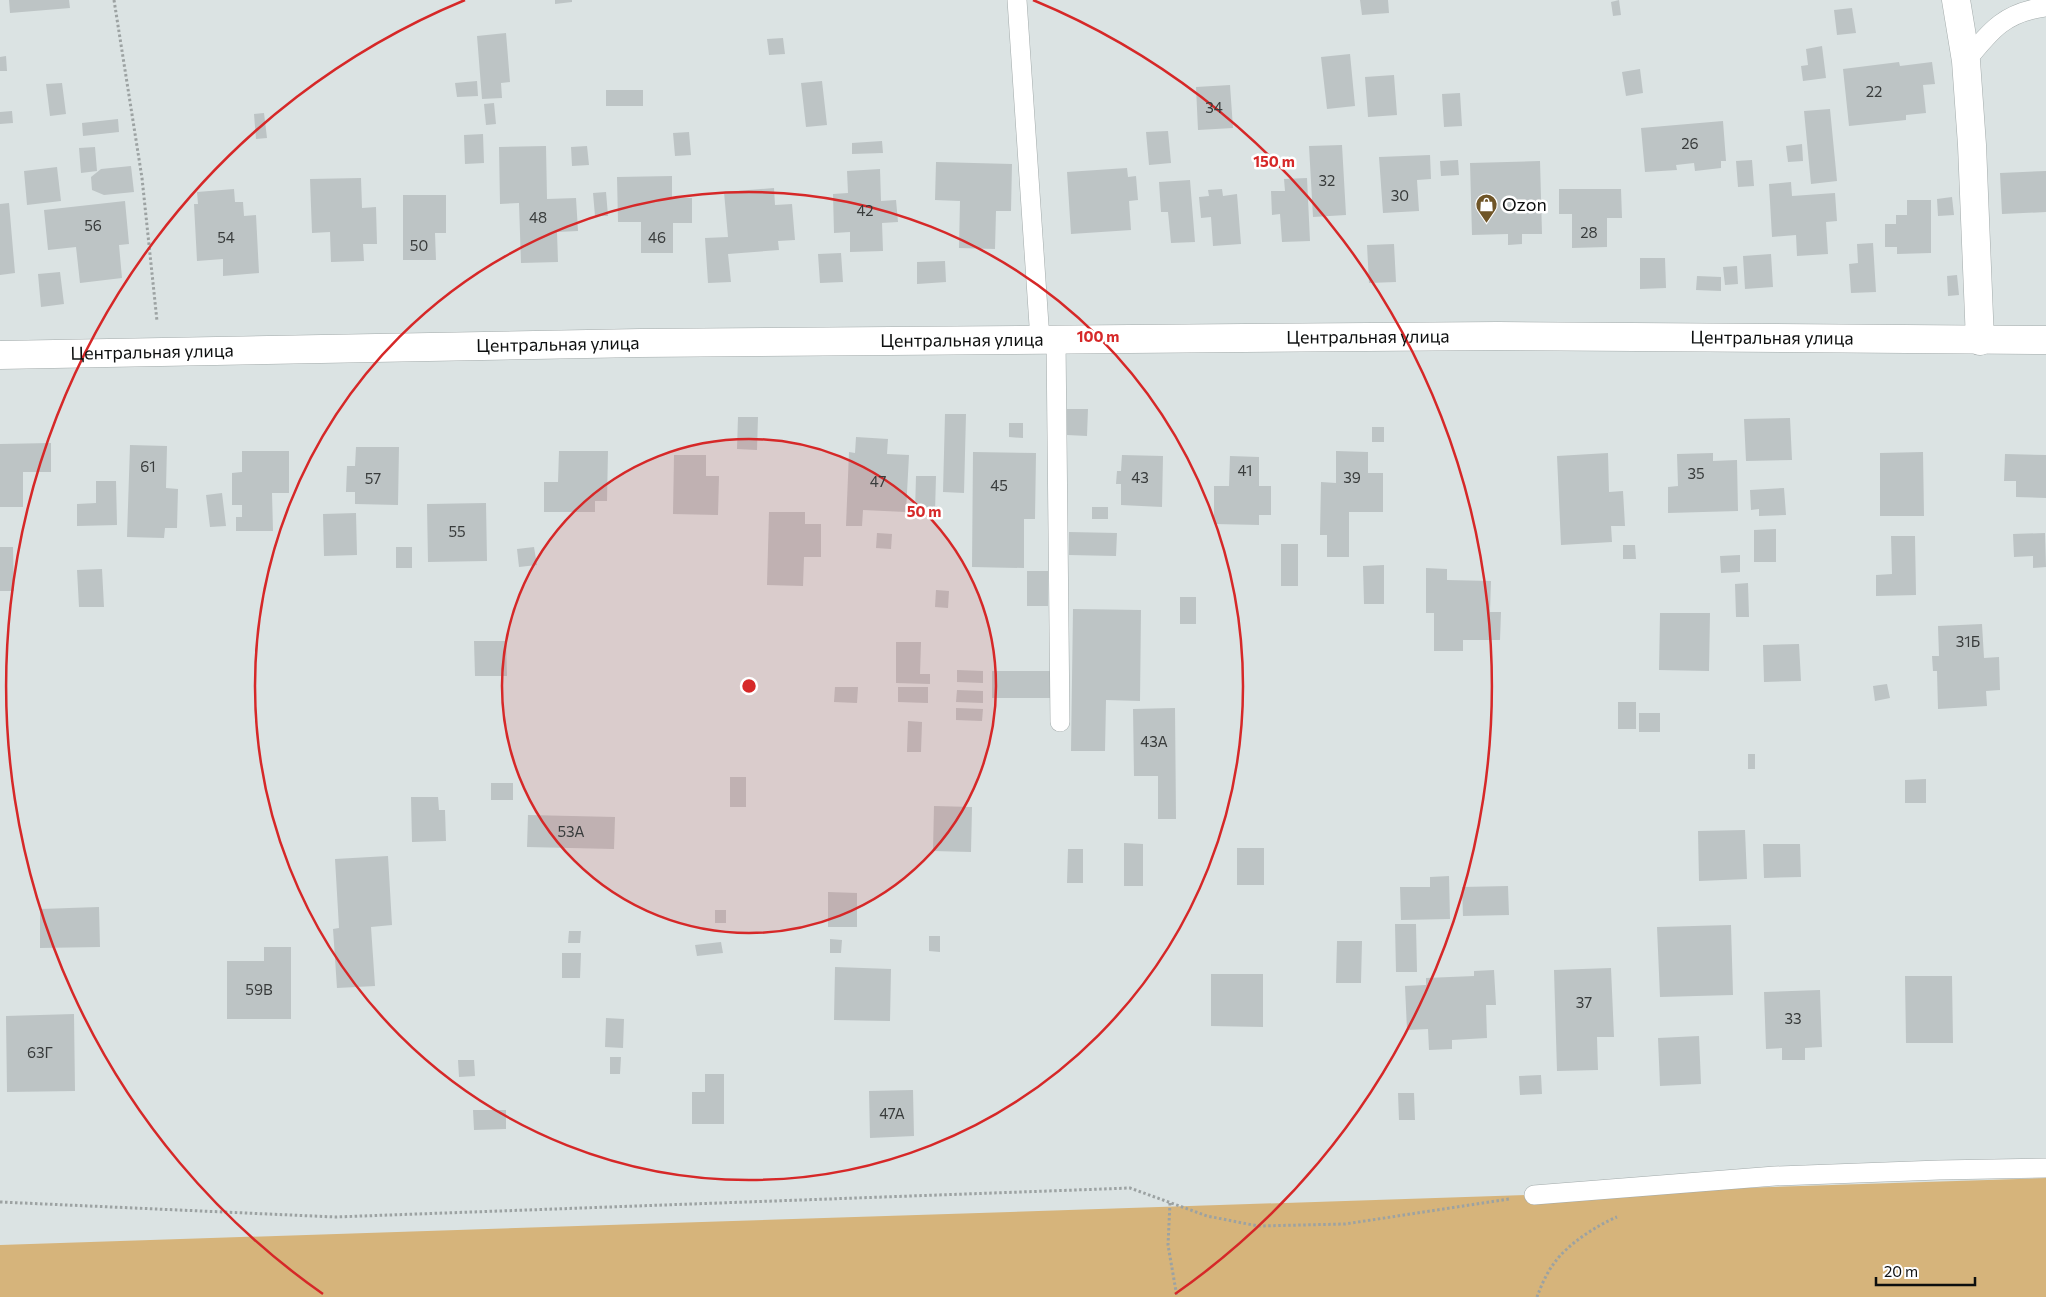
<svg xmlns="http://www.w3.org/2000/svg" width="2046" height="1297" viewBox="0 0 2046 1297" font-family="Commissioner,sans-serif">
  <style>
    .green { fill: #d6b47b }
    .building { fill: #bdc4c5 }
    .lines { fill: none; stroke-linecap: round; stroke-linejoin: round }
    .service-casing { stroke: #a2aaaa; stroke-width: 20 }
    .minor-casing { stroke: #a2aaaa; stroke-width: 29 }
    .path { stroke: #9ca2a2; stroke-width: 3; stroke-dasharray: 2.5 2.5; stroke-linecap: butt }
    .service { stroke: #fff; stroke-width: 19 }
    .minor { stroke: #fff; stroke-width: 28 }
    .ring { fill: none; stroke: #d62828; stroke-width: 2.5 }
    .labels { text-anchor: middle; stroke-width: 5; stroke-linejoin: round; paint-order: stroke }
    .number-label { font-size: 15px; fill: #393c3c }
    .poi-label { font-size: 18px; fill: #0d0f0f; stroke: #fff; text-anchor: start }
    .street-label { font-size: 18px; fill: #0d0f0f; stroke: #fff }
    .centre { fill: #d62828; stroke: #fff; stroke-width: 2.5 }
    .ring-label { font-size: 15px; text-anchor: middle; font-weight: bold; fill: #d62828; stroke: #fff; stroke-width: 5; stroke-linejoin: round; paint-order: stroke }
  </style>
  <rect width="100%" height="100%" fill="#dbe3e3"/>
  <!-- green -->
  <path class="green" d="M2046,1178V1297H0V1245Z"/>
  <!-- building -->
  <path class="building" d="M9,0H69L70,8L10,13Z
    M555,0H572V2L555,4Z
    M1360,0H1388L1389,13L1362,15Z
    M1619,0L1621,15L1613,16L1611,2Z
    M1852,8L1856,33L1837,35L1834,10Z
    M506,33L510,82L501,83L502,98L482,99L477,36Z
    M783,38L785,54L769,55L767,39Z
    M1822,46L1826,78L1803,81L1801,66L1808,65L1806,49Z
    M1350,54L1355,106L1327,109L1321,57Z
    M6,56L7,71H0V57Z
    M1899,62L1900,66L1932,62L1935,84L1923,85L1926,113L1906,115V120L1849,126L1843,69Z
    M1640,69L1643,93L1626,96L1622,72Z
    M1394,75L1397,115L1368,117L1365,77Z
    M477,81L478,96L457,97L455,83Z
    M822,81L827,125L806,127L801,83Z
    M62,83L66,114L50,116L46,84Z
    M1230,85L1233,128L1198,130L1196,87Z
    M606,90H643V106H606Z
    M1460,93L1462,126L1444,127L1442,94Z
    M494,103L496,124L486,125L484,104Z
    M1830,109L1837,181L1811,184L1804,111Z
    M12,111L13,123L0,124V112Z
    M264,113L267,138L256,139L254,114Z
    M118,119L119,132L83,136L82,123Z
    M1723,121L1726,161H1721V168L1695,171L1694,163L1676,165L1677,170L1645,172L1641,128Z
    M1168,131L1171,163L1149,165L1146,132Z
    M689,132L691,155L675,156L673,133Z
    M483,134L484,163L465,164L464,135Z
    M882,141L883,153L852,154V143Z
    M1802,144L1803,161L1788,162L1786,146Z
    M1342,145L1346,215L1313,217L1309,146Z
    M546,146L547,199L576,198L578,231L557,232L558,262L521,263L519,203L500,204L499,147Z
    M587,146L589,165L572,166L571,147Z
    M95,147L97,171L81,173L79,148Z
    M1430,155L1431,179L1417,180L1419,211L1383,213L1379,157Z
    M1458,160L1459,175L1441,176L1440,161Z
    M1752,160L1754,186L1738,187L1736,161Z
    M1540,161L1542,234H1522V244L1508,245V234L1472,235L1470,163Z
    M936,162L1012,164L1011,211H996L995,249L959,248L960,201L935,200Z
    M131,166L134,192L104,195L92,190L91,177L101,169Z
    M57,167L61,201L27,205L24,171Z
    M1127,168L1128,177L1136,176L1138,200L1129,201L1131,230L1071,234L1067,172Z
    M880,169L881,201L896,200L898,222L882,223L883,251L850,252V232L834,233L833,194L848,193L847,171Z
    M2046,171V212L2002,214L2000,173Z
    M672,176V198H692V223H673V253H641V222H618L617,177Z
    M361,178L362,208L376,207L377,244H363L364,261L331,262L330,232L312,233L310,179Z
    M1307,178L1310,241L1282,242L1280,214L1272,215L1271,191H1285L1284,179Z
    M1190,180L1195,242L1171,243L1168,212H1161L1159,182Z
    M1791,182L1792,196L1835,193L1837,221L1826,222L1828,254L1797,256L1796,235L1772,237L1769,184Z
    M774,188L775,205L792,204L795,240L778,241L779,250L728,254L731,282L708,283L705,238L728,237L724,192Z
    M234,189L235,202H243L244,216L256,215L259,273L223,276V259L197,261L194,204H198L197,192Z
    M1222,189L1223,196L1237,194L1241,244L1213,246L1211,217L1201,218L1199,197L1209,196L1208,190Z
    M1559,189H1621L1622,218H1607V247L1572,248V214H1559Z
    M606,192L608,216H595L593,193Z
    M403,195H446V233H435L436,260H403Z
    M1952,197L1954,215L1938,216L1937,199Z
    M1907,200H1931V253L1897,254V247H1885V224H1896V215H1907Z
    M125,201L129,244L119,245L122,278L80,283L76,247L48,250L44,210Z
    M9,203L15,273L0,275V204Z
    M1873,243L1876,292L1851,293L1849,264L1858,263L1857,244Z
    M1394,244L1396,282L1369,283L1367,245Z
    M841,253L843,282L820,283L818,254Z
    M1771,254L1773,287L1745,289L1743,256Z
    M1640,258H1665L1666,288L1640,289Z
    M945,261L946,282L917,284V262Z
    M1737,266L1738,284L1725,285L1723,267Z
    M60,272L64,304L41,307L38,274Z
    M1957,275L1959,295L1948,296L1947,276Z
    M1697,276L1721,277V291L1696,290Z
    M1067,409H1088L1087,436L1067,435Z
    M945,414H966L964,493L943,492Z
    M738,417H758L757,450L737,449Z
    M1790,418L1792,460L1746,461L1744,419Z
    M1009,423H1023V438L1009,437Z
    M1372,427H1384V442H1372Z
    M856,437L888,439L887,454L909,455L906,512L863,510L862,526H846L849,452L855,453Z
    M51,443V472H23V507H0V444Z
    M130,445L167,446L166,488L178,489L177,528H165L164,538L127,537Z
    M356,447H399L398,505L355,504V492H346L347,466H355Z
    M242,451H289V493H272L273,531H236V517H242V505H232V473L242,472Z
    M559,451H608L607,501H595V512H544V482H558Z
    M1336,451L1368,452V473H1383V512H1349V557H1327V535H1320L1321,482L1336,483Z
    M973,452L1036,453L1035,519H1024V568L972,567Z
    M1923,452L1924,516H1880V453Z
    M1608,453L1609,492L1623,491L1625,526H1611L1612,542L1561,545L1557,456Z
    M1713,453V461L1737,460L1738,511L1668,513V487L1678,486L1677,454Z
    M2005,454L2046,455V498L2016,497V481H2004Z
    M674,455H706V476H719L718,515L673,514Z
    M1122,455L1163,456L1162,507L1121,505V484H1116L1117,471H1121Z
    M1230,456L1259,457V486H1271V515H1259V525L1214,524V486H1229Z
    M916,476H936L935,512H915Z
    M96,481H116L117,525L77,526V504L96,503Z
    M1784,488L1786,515L1759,516V509L1751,510L1750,490Z
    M222,493L226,526L210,527L206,495Z
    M486,503L487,561L428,562L427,504Z
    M1092,507H1108V519H1092Z
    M769,512H805V524H821V557H804L803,586L767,585Z
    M356,513L357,555L324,556L323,514Z
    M1776,529V562H1754V530Z
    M1069,532L1117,533L1116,556L1069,555Z
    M877,533L892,534L891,549L876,548Z
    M2045,533L2046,567L2033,568V556L2014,557L2013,534Z
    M1891,536H1915L1916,595L1876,596V575L1892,574Z
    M1281,544H1298V586H1281Z
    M1623,545H1635L1636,559H1623Z
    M0,547H13L14,591H0Z
    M396,547H412V568H396Z
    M534,547L537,565L519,567L517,549Z
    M1740,555V572L1721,573L1720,556Z
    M1384,565V604H1364L1363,566Z
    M1426,568L1447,569V580L1491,581L1490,612H1501L1500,640H1463V651H1434V613H1426Z
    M102,569L104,607H79L77,570Z
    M1027,571H1048V606H1027Z
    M1748,583L1749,617H1736L1735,584Z
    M936,590L949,591L948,608L935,607Z
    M1180,597H1196V624H1180Z
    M1073,609L1141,610L1140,701L1106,700L1105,751H1071Z
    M1660,613H1710L1709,671L1659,670Z
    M1982,624L1984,658L1999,657L2000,690L1986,691L1987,706L1938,709L1937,671H1933L1932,656H1939L1938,626Z
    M474,641H506L507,676H475Z
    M896,642H921L920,674H930V684L896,683Z
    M1799,644L1801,681L1764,682L1763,645Z
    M957,670L983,671V683L957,682Z
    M992,671H1051V698H992Z
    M1887,684L1890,698L1875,701L1873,686Z
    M835,687H858L857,703L834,702Z
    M898,687H928V703L898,702Z
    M957,690L983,691V703L956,702Z
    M1618,702H1636V729H1618Z
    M956,708L983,709L982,721L956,720Z
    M1175,708L1176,819H1158V776H1134L1133,709Z
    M1639,713H1660V732H1639Z
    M908,721L922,722L921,752H907Z
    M1748,754H1755V769H1748Z
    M730,777H746V807H730Z
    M1926,779V803H1905V780Z
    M491,783H513V800H491Z
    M411,797H438L439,810H445L446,841L412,842Z
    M934,806L972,807L971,852L933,851Z
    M528,815L615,817L614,849L527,847Z
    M1745,830L1747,879L1699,881L1698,831Z
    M1124,843L1143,844V886H1124Z
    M1763,844H1800L1801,877L1764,878Z
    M1237,848H1264V885H1237Z
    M1068,849H1083V883H1067Z
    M388,856L392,925L371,927L375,986L337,988L333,929L339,928L335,859Z
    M1449,876L1450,919L1401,920L1400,887H1430V877Z
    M1508,886L1509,915L1463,916L1462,887Z
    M828,892L857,893V927H828Z
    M99,907L100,947L40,948V909Z
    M715,910H726V923H715Z
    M1395,924H1416L1417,972H1396Z
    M1731,925L1733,995L1660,997L1657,927Z
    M569,931H581L580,943H568Z
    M929,936H940V952L929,951Z
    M830,939L842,940L841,953H830Z
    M1337,941H1362L1361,983H1336Z
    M721,942L723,953L697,956L695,945Z
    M264,947H291V1019H227V961H264Z
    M562,953H581L580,978H562Z
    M835,967L891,969L890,1021L834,1020Z
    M1611,968L1614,1037H1597L1598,1070L1557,1071L1554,970Z
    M1494,970L1496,1005H1486L1487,1038L1452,1040V1049L1429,1050L1428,1029L1407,1030L1405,986L1426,985V978L1474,976V971Z
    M1211,974H1263V1027L1211,1026Z
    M1905,976H1952L1953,1043H1906Z
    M1820,990L1822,1047L1805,1048V1060H1782V1048L1766,1049L1764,992Z
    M74,1014L75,1091L7,1092L6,1016Z
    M606,1018L624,1019L623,1048L605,1047Z
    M1699,1036L1701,1084L1660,1086L1658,1038Z
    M610,1057H621L620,1074H610Z
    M458,1060H474L475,1076L459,1077Z
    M705,1074H724V1124H692V1092H705Z
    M1541,1075L1542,1094L1520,1095L1519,1076Z
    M913,1090L914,1136L870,1138L869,1091Z
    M1398,1093H1414L1415,1120H1399Z
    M473,1110H506V1129L474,1130Z"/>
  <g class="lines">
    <defs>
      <path id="service" d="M1017,0L1040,340
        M1966,61C1991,30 2005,12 2046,7
        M1056,340L1060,722
        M1534,1195L1775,1176L1939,1170L2046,1168"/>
      <g id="minor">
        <path d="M1956,0L1966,61L1972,145L1980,341"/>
        <path id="s1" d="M0,355L640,343L1498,336L2046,340"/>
      </g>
    </defs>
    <!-- service casing -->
    <use href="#service" class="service-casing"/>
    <!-- minor casing -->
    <use href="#minor" class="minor-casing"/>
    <!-- path -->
    <path class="path" d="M114,0L142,178L157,321
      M0,1202L335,1217L1130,1188L1207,1216L1258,1226L1345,1224L1509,1199
      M1170,1203L1168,1245L1177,1297
      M1537,1297C1541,1286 1547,1272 1555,1262C1567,1245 1597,1225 1617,1217"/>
    <!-- service -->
    <use href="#service" class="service"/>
    <!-- minor -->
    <use href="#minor" class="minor"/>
  </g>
  <!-- distance rings -->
  <circle cx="749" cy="686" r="247" fill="#d62828" fill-opacity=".12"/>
  <g class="ring">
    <circle cx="749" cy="686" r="247"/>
    <circle cx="749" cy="686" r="494"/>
    <path d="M323 1294A742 742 0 0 1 465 0M1033 0A742 742 0 0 1 1175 1294"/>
  </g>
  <!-- icons -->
  <defs>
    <symbol id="shop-pin" viewBox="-11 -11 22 30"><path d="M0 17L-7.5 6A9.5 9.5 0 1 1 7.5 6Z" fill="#6f5527" stroke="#fff"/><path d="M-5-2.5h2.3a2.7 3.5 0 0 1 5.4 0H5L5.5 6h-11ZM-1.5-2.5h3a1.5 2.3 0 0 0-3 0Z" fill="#fff"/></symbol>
  </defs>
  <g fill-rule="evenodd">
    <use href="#shop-pin" x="1474" y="192" width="25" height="34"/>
  </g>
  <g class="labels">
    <!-- number labels -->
    <g class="number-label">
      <text x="1874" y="97">22</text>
      <text x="1214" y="113">34</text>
      <text x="1690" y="149">26</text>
      <text x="1327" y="186">32</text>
      <text x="1400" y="201">30</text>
      <text x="865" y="216">42</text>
      <text x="538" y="223">48</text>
      <text x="93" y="231">56</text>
      <text x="1589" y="238">28</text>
      <text x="226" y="243">54</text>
      <text x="657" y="243">46</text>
      <text x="419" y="251">50</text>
      <text x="148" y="472">61</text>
      <text x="1245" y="476">41</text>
      <text x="1696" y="479">35</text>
      <text x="1140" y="483">43</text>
      <text x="1352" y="483">39</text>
      <text x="373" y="484">57</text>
      <text x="878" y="487">47</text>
      <text x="999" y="491">45</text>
      <text x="457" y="537">55</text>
      <text x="1968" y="647">31Б</text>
      <text x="1154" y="747">43А</text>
      <text x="571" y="837">53А</text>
      <text x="259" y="995">59В</text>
      <text x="1584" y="1008">37</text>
      <text x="1793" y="1024">33</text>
      <text x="40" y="1058">63Г</text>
      <text x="892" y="1119">47А</text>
    </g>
    <!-- poi labels -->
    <g class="poi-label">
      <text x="1502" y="211">Ozon</text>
    </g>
    <!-- street labels -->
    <g class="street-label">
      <text dy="6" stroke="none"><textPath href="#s1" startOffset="1368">Центральная улица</textPath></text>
      <text dy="6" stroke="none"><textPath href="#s1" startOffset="1772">Центральная улица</textPath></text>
      <text dy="6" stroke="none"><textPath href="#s1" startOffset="962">Центральная улица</textPath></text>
      <text dy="6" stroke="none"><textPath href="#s1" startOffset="558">Центральная улица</textPath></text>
      <text dy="6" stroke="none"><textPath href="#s1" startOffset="152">Центральная улица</textPath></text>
    </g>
  </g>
  <circle cx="749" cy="686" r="8" class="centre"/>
  <g class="ring-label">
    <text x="1274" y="167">150 m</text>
    <text x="1098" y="342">100 m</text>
    <text x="924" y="517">50 m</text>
  </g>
  <!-- scale -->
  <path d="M1876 1277v8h99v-8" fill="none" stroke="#0d0f0f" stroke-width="2.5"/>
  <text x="1884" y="1277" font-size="15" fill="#0d0f0f" stroke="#ffffff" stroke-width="4" paint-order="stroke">20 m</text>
</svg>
